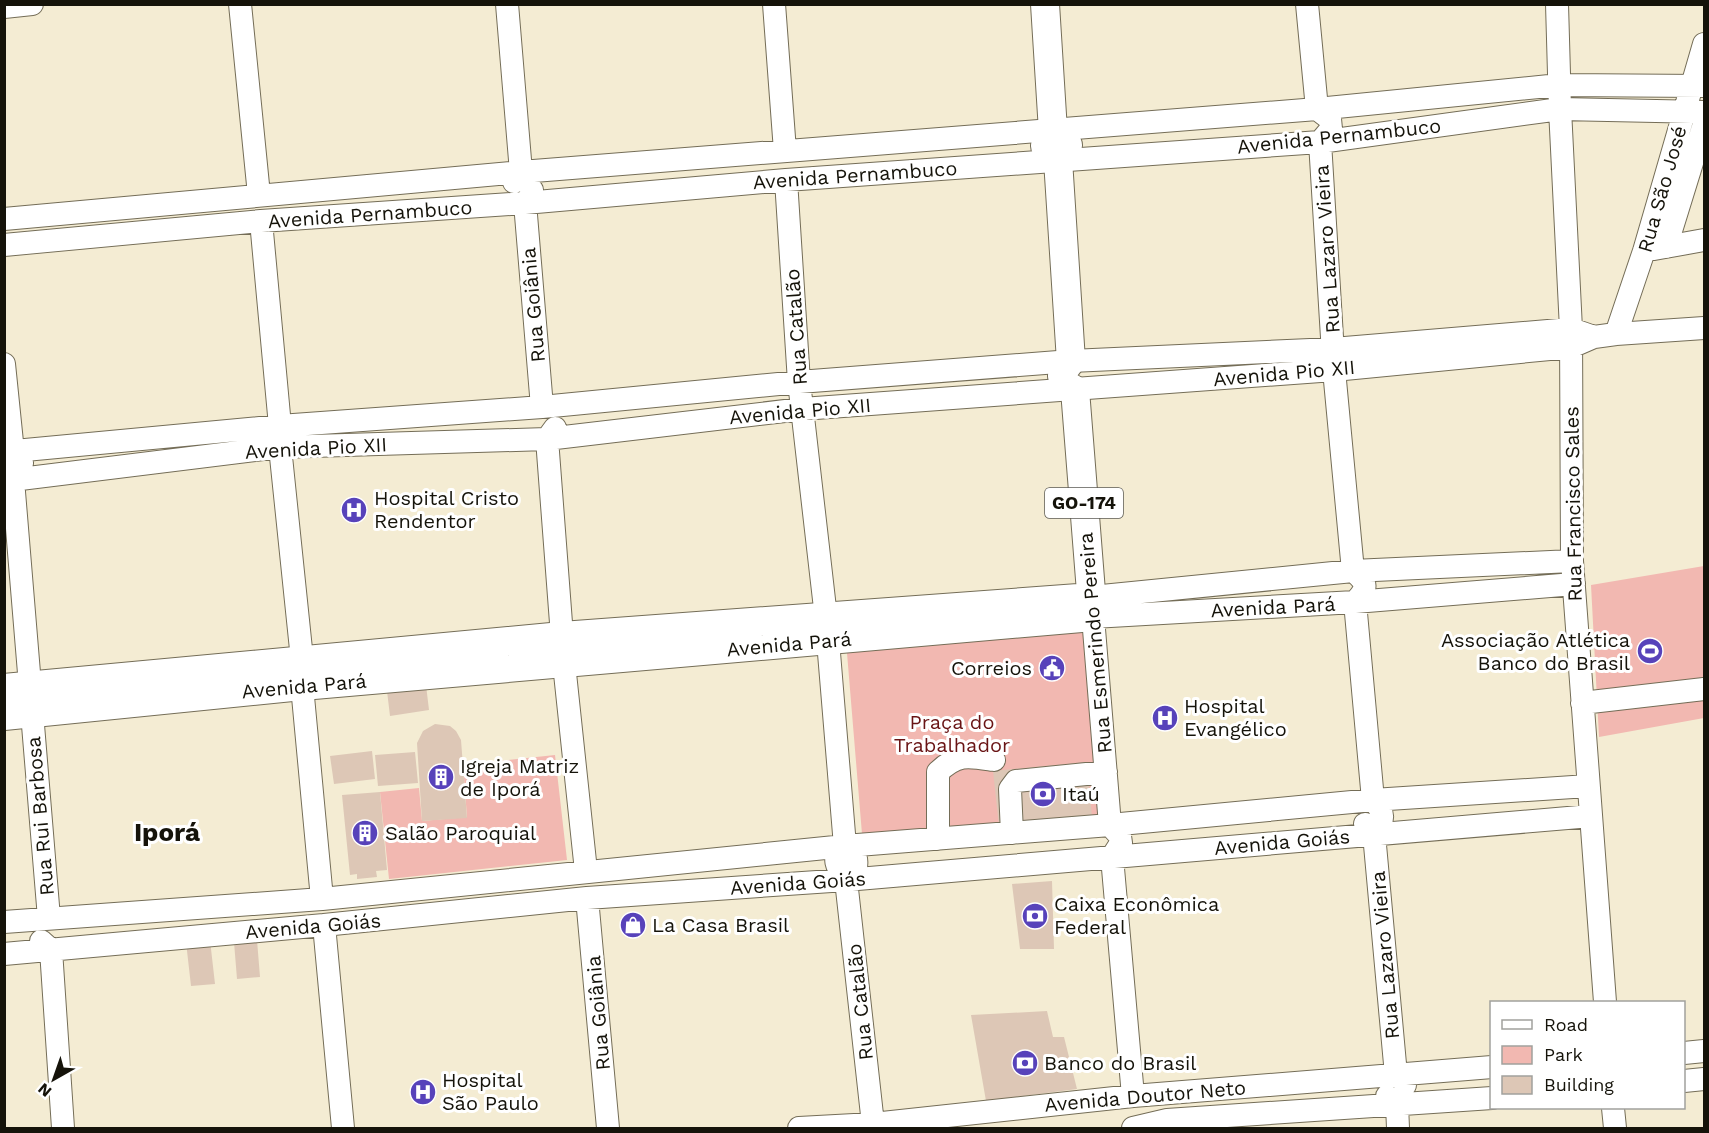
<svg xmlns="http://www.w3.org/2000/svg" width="1709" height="1133" viewBox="0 0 1709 1133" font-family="'Work Sans',sans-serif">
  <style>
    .green { fill: #f2b8b1 }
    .building { fill: #ddc7b6 }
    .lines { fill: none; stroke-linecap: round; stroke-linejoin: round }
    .minor-casing { stroke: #746d57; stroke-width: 24 }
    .major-casing { stroke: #746d57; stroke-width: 30 }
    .minor { stroke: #fff; stroke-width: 22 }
    .major { stroke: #fff; stroke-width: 28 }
    .labels { text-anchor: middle; stroke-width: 6; stroke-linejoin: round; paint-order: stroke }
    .shield { fill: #fff; stroke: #5b5a54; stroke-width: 1.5 }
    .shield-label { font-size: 18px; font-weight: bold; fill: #15130a }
    .street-label { font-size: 20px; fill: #15130a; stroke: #fff }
    .poi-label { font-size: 20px; fill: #15130a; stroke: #fff; text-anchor: start }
    .park-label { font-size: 20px; fill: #691415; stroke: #fff }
    .district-label { font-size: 26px; font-weight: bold; fill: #15130a; stroke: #fff }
  </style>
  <rect width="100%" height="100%" fill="#f4ecd3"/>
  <!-- green -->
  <path class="green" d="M1704,566V718L1599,737L1591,585Z
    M1077,626L1083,634L1099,815L862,834L847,653Z
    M555,755L567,860L389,879L380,792L419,788L422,821L467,817L463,765Z"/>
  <!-- building -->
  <path class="building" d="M426,685L429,710L390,716L387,691Z
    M435,724L450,726L456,731L461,740L467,818L422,821L417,743L423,731Z
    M372,751L375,779L334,784L330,756Z
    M415,752L418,783L378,786L375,755Z
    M1087,762L1092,817L999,826L993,771Z
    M380,792L387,870L376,871L377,877L357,879V874L350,875L342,795Z
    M1052,881L1054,949H1020L1012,884Z
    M210,940L215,984L191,986L186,942Z
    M257,940L260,977L237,979L234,942Z
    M1047,1011L1053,1037H1064L1077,1089L986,1101L971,1015Z"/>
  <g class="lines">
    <defs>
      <path id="minor" d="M240,4L259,195
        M507,4L521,172L514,182
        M774,4L785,151
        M1307,4L1317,109L1330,119L1331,129L1320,142L1334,370L1353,571C1368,583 1368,588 1355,602L1373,800C1385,813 1385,820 1374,834
        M1557,4L1560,109L1571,329L1572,561L1605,1002
        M4,7L32,4
        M786,180L799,382L826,617
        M532,190L531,195L525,203L542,407
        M4,219L521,172L1317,109L1559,85L1704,86
        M261,221L280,426V447L302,659L311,671
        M4,245L261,221L525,203L786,180L1320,142L1560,109L1704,112
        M1666,247L1704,124
        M1654,249L1704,240
        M1616,334L1644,251L1704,44
        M4,364L13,452L20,458L22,463
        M555,428L547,439L562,636
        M4,452L280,426L542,407L799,382L1071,361L1333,349L1571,329L1594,337
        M4,472L13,480L30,685
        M4,481L280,447L547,439L802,409L1334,370L1571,347L1594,337L1616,334L1704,328
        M1092,597L1353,571L1572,561
        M828,641L845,846C860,854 860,870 846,880
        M564,664L586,871
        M302,686L322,899
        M1582,703L1704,689
        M32,713L49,918
        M1365,824L1374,834L1396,1075L1404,1081L1405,1085
        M1012,833L1010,789L1016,781L1106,772
        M938,839V772C958,753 968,756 994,760
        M845,846C830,857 837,868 846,880L873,1124L880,1128
        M587,898L608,1128
        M4,922L322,899L845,846L1110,825L1373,800L1588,786
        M324,925L343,1128
        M41,941L51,950L63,1128
        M4,954L324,925L587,898L846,880L1591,816
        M1684,1053L1704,1051
        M1684,1081L1704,1079
        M1133,1096L1112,857L1121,843L1120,836L1110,825L1093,617L1355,602L1574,584
        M1387,1096L1397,1105L1398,1128
        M1613,1108L1615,1128
        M799,1128L873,1124L1133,1096L1492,1067
        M1133,1128L1167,1120L1492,1098"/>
      <path id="major" d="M1045,4L1053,131L1046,139L1045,146
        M1053,131L1065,138L1068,145L1066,151L1058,160L1071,361L1064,370L1062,376L1065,384L1075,390
        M4,688L562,636L1092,597
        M4,716L302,686L1093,617L1075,390"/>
    </defs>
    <!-- minor casing -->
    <use href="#minor" class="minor-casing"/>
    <!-- major casing -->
    <use href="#major" class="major-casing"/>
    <!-- minor -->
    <use href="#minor" class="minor"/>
    <!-- major -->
    <use href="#major" class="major"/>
  </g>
  <!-- icons -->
  <defs>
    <symbol id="hospital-disc" viewBox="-11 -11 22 22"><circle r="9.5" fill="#5742ba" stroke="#fff"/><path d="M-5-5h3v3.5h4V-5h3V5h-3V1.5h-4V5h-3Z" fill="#fff"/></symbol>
    <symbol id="stadium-disc" viewBox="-11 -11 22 22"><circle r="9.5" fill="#5742ba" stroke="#fff"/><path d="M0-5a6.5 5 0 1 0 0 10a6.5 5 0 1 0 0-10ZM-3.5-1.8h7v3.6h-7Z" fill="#fff"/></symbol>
    <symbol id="civic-disc" viewBox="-11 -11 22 22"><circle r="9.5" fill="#5742ba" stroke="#fff"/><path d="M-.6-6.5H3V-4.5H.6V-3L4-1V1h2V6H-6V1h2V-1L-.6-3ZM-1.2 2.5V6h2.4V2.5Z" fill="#fff"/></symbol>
    <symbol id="building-disc" viewBox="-11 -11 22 22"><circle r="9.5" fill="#5742ba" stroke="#fff"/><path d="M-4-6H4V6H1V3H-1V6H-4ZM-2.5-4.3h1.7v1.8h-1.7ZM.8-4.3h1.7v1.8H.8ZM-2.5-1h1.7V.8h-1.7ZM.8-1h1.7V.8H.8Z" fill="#fff"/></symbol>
    <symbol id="bank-disc" viewBox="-11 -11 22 22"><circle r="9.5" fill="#5742ba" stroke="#fff"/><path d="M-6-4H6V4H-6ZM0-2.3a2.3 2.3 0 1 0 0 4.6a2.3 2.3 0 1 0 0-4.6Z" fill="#fff"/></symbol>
    <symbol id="shop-disc" viewBox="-11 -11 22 22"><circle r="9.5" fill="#5742ba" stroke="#fff"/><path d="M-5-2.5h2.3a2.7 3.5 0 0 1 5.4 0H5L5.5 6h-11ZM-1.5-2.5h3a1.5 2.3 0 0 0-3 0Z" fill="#fff"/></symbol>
  </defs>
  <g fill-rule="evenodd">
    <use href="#hospital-disc" x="339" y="495" width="30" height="30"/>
    <use href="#stadium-disc" x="1635" y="636" width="30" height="30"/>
    <use href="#civic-disc" x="1037" y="653" width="30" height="30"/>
    <use href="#hospital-disc" x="1150" y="703" width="30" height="30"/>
    <use href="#building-disc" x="426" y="762" width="30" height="30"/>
    <use href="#bank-disc" x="1028" y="779" width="30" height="30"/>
    <use href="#building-disc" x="350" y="818" width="30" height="30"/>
    <use href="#bank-disc" x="1020" y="901" width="30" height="30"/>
    <use href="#shop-disc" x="618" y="910" width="30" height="30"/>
    <use href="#bank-disc" x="1010" y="1048" width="30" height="30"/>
    <use href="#hospital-disc" x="408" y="1077" width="30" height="30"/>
  </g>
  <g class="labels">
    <!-- shield labels -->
    <rect class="shield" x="1045" y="488" width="78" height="30" rx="4.5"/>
    <g class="shield-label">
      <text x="1084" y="509">GO-174</text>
    </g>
    <!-- street labels -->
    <g class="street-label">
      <text transform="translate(1339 136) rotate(-6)" y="7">Avenida Pernambuco</text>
      <text transform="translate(855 175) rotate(-4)" y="7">Avenida Pernambuco</text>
      <text transform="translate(1662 189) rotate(-74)" y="7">Rua São José</text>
      <text transform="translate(370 214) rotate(-4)" y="7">Avenida Pernambuco</text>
      <text transform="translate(1327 249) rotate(-94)" y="7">Rua Lazaro Vieira</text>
      <text transform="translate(533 305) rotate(-95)" y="7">Rua Goiânia</text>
      <text transform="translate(796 327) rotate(-94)" y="7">Rua Catalão</text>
      <text transform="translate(1284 373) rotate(-5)" y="7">Avenida Pio XII</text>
      <text transform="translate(800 411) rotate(-5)" y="7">Avenida Pio XII</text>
      <text transform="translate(316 448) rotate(-3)" y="7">Avenida Pio XII</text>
      <text transform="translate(1573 504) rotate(-91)" y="7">Rua Francisco Sales</text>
      <text transform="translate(1273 607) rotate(-3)" y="7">Avenida Pará</text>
      <text transform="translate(1095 643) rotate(-95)" y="7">Rua Esmerindo Pereira</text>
      <text transform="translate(789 644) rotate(-5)" y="7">Avenida Pará</text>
      <text transform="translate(304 686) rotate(-5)" y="7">Avenida Pará</text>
      <text transform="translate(40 816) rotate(-95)" y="7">Rua Rui Barbosa</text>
      <text transform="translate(1282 842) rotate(-5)" y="7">Avenida Goiás</text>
      <text transform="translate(798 883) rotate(-4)" y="7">Avenida Goiás</text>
      <text transform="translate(313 926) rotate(-5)" y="7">Avenida Goiás</text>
      <text transform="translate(1385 955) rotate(-95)" y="7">Rua Lazaro Vieira</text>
      <text transform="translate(860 1002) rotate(-96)" y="7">Rua Catalão</text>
      <text transform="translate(598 1013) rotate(-95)" y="7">Rua Goiânia</text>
      <text transform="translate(1145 1096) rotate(-5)" y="7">Avenida Doutor Neto</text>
    </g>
    <!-- poi labels -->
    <g class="poi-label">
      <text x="374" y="505">Hospital Cristo<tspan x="374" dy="23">Rendentor</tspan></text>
      <text x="1630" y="647" text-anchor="end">Associação Atlética<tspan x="1630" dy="23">Banco do Brasil</tspan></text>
      <text x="1032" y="675" text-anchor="end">Correios</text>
      <text x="1184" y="713">Hospital<tspan x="1184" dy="23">Evangélico</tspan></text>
      <text x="460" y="773">Igreja Matriz<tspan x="460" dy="23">de Iporá</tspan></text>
      <text x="1062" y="801">Itaú</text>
      <text x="385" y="840">Salão Paroquial</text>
      <text x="1054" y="911">Caixa Econômica<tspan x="1054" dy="23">Federal</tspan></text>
      <text x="652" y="932">La Casa Brasil</text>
      <text x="1044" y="1070">Banco do Brasil</text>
      <text x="442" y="1087">Hospital<tspan x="442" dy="23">São Paulo</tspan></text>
    </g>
    <!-- park labels -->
    <g class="park-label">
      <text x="952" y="729">Praça do<tspan x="952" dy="23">Trabalhador</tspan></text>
    </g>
    <!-- district labels -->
    <g class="district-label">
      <text x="167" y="841">Iporá</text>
    </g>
  </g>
  <!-- border -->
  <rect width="1709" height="1133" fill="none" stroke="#15130a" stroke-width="12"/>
  <!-- legend -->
  <rect x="1490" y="1001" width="195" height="108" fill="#ffffff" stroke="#a1a19d" stroke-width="1.5"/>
  <rect x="1502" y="1020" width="30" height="9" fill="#ffffff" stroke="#a1a19d" stroke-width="1.5"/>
  <text x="1544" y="1031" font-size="18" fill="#15130a">Road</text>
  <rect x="1502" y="1046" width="30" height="18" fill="#f2b8b1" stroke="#a1a19d" stroke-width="1.5"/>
  <text x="1544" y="1061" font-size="18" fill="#15130a">Park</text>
  <rect x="1502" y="1076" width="30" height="18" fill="#ddc7b6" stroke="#a1a19d" stroke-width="1.5"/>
  <text x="1544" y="1091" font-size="18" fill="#15130a">Building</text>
  <!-- north arrow -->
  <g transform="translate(54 1079) rotate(220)" stroke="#ffffff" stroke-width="4.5" paint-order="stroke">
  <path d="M0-4.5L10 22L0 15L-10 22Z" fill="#15130a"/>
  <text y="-9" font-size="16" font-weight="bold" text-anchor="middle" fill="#15130a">N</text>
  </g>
</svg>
